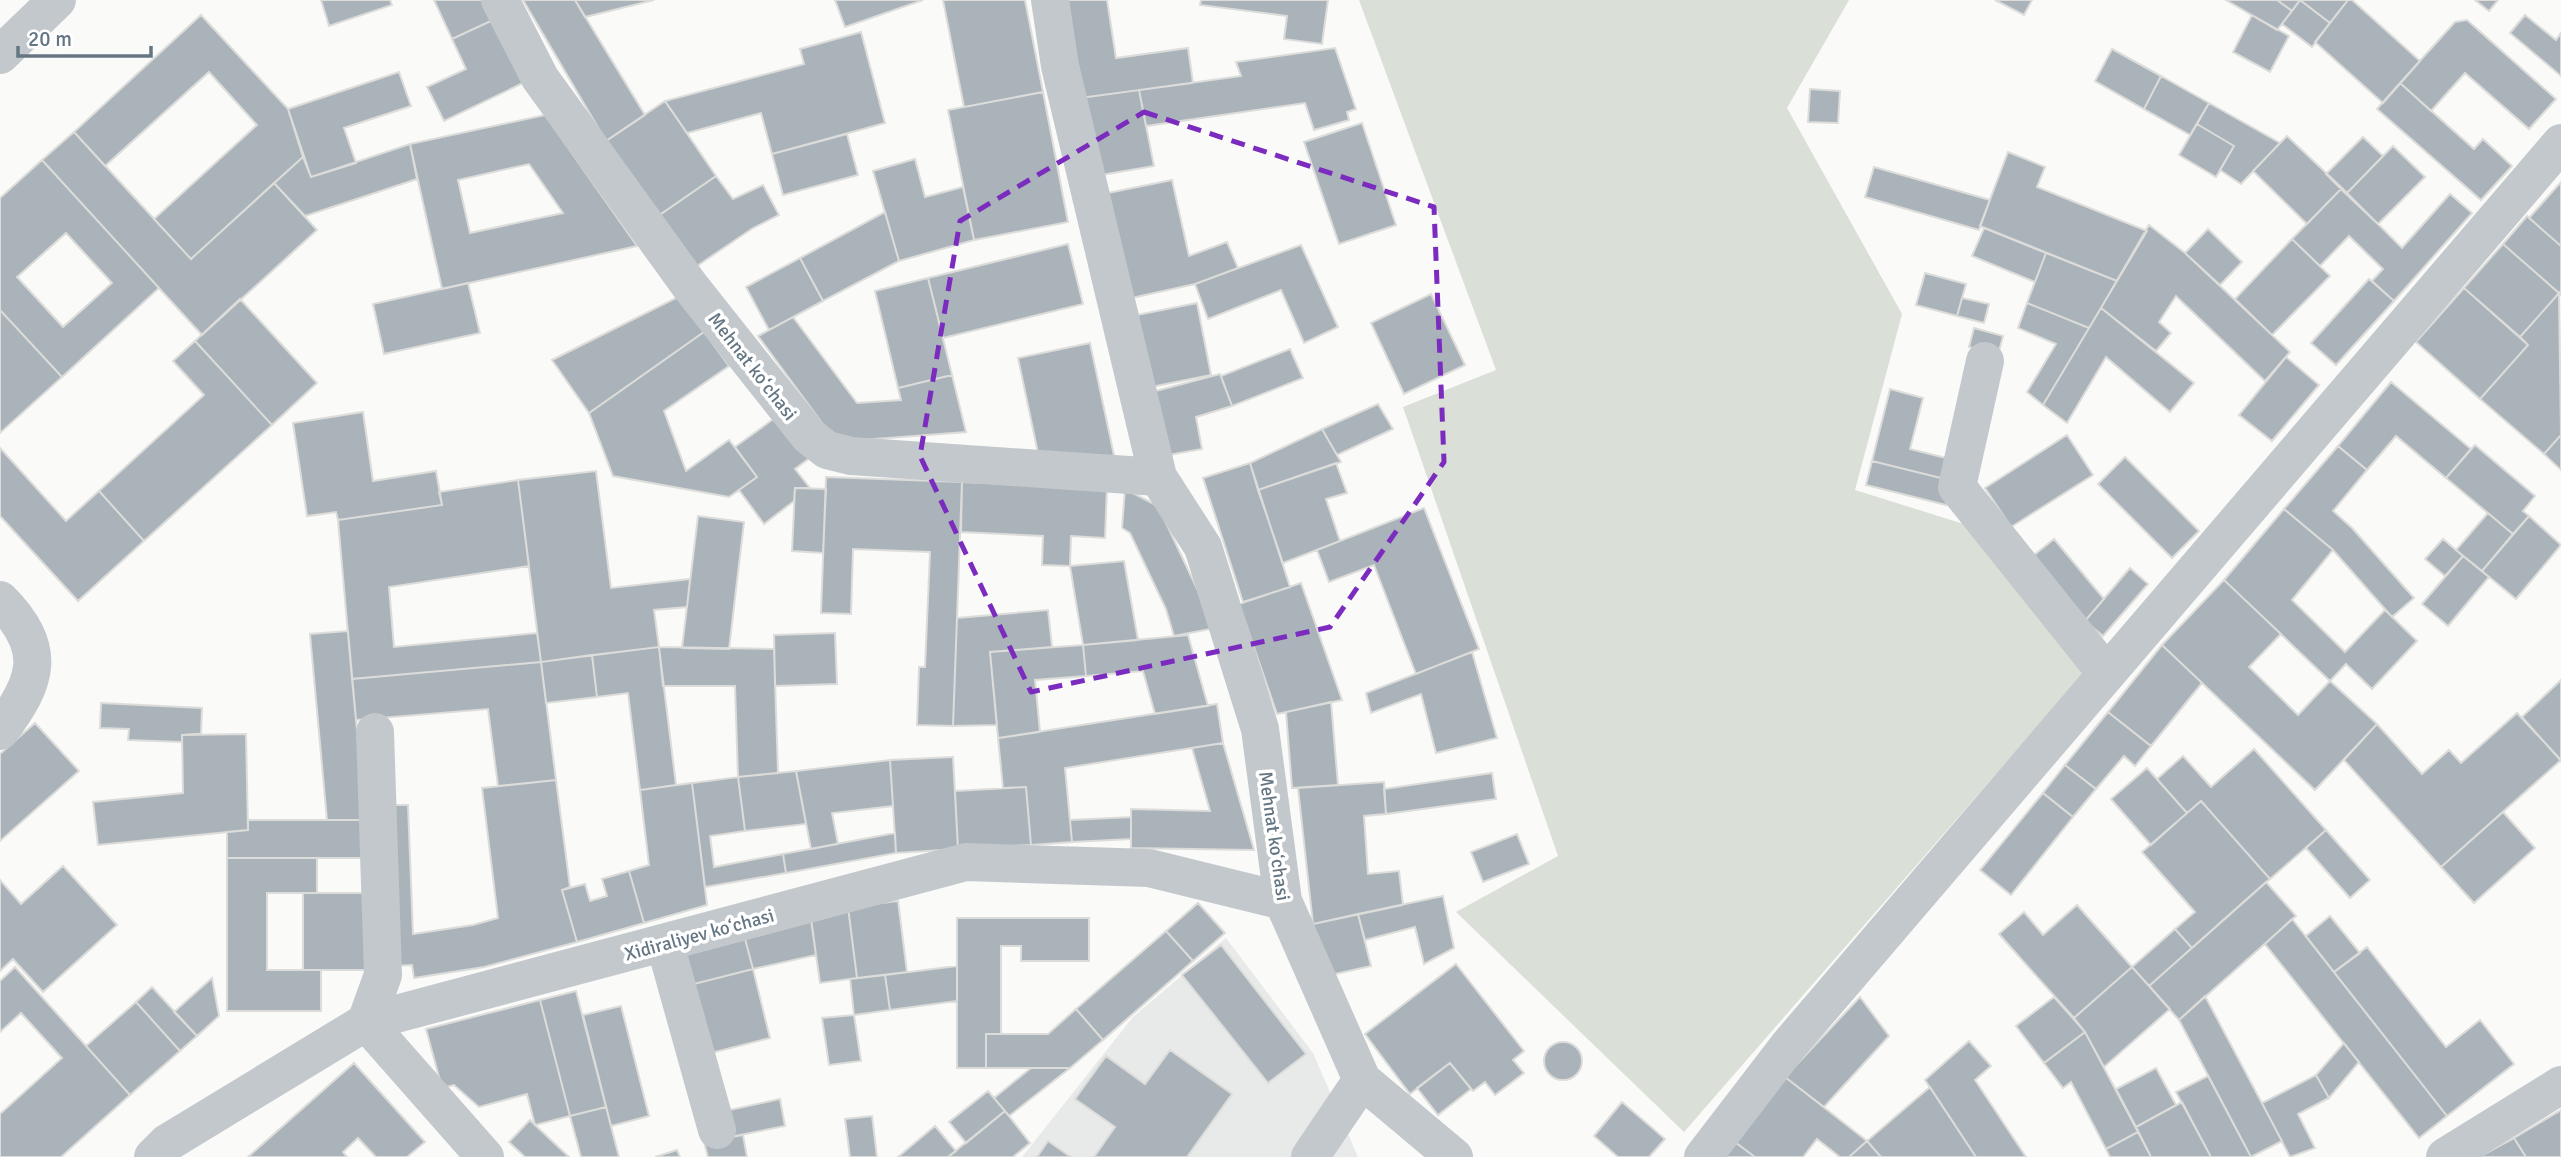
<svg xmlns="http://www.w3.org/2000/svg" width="2561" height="1157" viewBox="0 0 2561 1157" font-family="Signika,sans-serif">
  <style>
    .built { fill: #e8e9e9 }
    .green { fill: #dadfd7 }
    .building { fill: #aab3b9; stroke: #dcdcda; stroke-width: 2; fill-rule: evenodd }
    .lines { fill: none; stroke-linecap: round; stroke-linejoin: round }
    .minor { stroke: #c3c8cc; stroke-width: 38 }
    .marked { fill: none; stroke: #7b2cbf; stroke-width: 5; stroke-dasharray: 14 9; stroke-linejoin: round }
    .labels { text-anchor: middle; stroke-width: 7; stroke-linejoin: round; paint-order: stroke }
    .street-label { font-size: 19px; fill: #657683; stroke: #fff }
  </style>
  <rect width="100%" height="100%" fill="#fafaf8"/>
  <!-- built -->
  <path class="built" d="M1226,938L1313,1053L1358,1157H1022L1133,1017Z"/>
  <!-- green -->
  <path class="green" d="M1359,0H1849L1787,108L1902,314L1855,490L1967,525L2089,667L1684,1132L1456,912L1558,856L1403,407L1496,370Z"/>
  <!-- building -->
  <path class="building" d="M321,0H390L392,5L329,26Z
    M434,0H483L493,20L452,39Z
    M523,0H575L645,115L606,141Z
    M575,0H654L585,17Z
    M835,0H923L845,27Z
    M943,0H1025L1043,92L964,107Z
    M1066,0H1107L1116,58L1188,48L1193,83L1080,98Z
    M1201,0H1328L1322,44L1284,39L1287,16L1200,5Z
    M1995,0H2032L2024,15Z
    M2226,0H2277L2292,11L2277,30Z
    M2277,0H2300L2292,11Z
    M2300,0H2348L2330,23Z
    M2300,0L2330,23L2312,47L2282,24Z
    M2348,0H2352L2420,61L2383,103L2315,42Z
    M2475,0H2498L2489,11Z
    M201,15L288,109L303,157L191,259L154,219L257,125L209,72L105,166L74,132Z
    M2252,15L2289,36L2270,72L2233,52Z
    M2525,15L2556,40L2561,33V76L2510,33Z
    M493,20L523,83L444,121L427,87L466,69L452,39Z
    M2467,20L2556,99L2529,129L2465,73L2431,111L2400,83L2455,22Z
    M861,32L885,123L772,154L761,113L687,133L665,101L804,64L800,49Z
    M1335,48L1356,109L1347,112L1349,120L1314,130L1305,103L1146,126L1139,90L1241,76L1236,62Z
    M2112,49L2161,76L2144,109L2095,81Z
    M399,72L411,106L344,128L356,163L311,177L288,109Z
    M2161,76L2209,103L2190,135L2144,109Z
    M2400,83L2474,149L2483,139L2512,166L2481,200L2377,109Z
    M1810,89L1840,91L1838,123L1808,122Z
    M1139,90L1154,166L1095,176L1080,98Z
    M1043,92L1068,222L974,240L948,110Z
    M665,101L716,176L658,216L606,141Z
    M2209,103L2280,143L2241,184L2220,170L2234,146L2197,124Z
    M545,115L637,246L442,289L410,144ZM529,164L563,213L470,233L458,180Z
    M1362,123L1396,225L1339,244L1304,142Z
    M2197,124L2234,146L2216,177L2179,155Z
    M74,132L191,259L274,183L317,230L202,335L42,160Z
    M847,134L858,175L783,195L772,154Z
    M2287,136L2342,188L2307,224L2253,171Z
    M2363,137L2383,156L2346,194L2326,174Z
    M410,144L417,179L305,216L274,183L303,157L311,177Z
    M2393,146L2425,177L2378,224L2346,194Z
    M2008,152L2045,167L2037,187L2147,231L2117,281L1980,226Z
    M915,159L925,197L963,187L974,240L899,261L873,171Z
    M42,160L159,288L62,377L0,310V198ZM66,233L112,283L63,327L17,277Z
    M1874,167L1990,200L1979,230L1865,197Z
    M716,176L733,199L763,185L779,215L753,228L694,268L658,216Z
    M1172,180L1189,256L1227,242L1238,268L1195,284L1127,299L1103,194Z
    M2561,182V246L2529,218Z
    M2342,188L2402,248L2450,194L2472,213L2394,301L2372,281L2383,269L2349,236L2320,266L2292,239Z
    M885,212L899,261L823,301L800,258Z
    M2527,216L2561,246V295L2503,244Z
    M2149,225L2185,253L2290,352L2265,381L2176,296L2159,322L2171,333L2156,351L2101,308Z
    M1984,228L2046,253L2035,282L1972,256Z
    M2208,229L2242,262L2220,285L2185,253Z
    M2292,239L2330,276L2272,335L2235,299Z
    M1068,244L1083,304L943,338L928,278Z
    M2503,244L2559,293L2520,337L2464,288Z
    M1301,245L1338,327L1304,343L1281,290L1208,319L1195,284Z
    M2046,253L2117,281L2089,328L2027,303Z
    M800,258L823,301L769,330L746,287Z
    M1925,273L1966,284L1957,316L1916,305Z
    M928,278L952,375L898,388L875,291Z
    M2369,279L2394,301L2336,365L2311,343Z
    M468,283L480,333L384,354L373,304Z
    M2464,288L2528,345L2480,399L2416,342Z
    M2559,293L2561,435L2544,454L2480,399L2528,345L2520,337Z
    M1431,294L1465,365L1404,394L1371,323Z
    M680,296L704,332L589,413L552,360Z
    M1962,298L1989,304L1984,323L1957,316Z
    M240,299L317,383L272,425L195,341Z
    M1197,303L1211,375L1141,389L1127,317Z
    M2027,303L2089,328L2043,405L2027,392L2056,344L2018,328Z
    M2101,308L2194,383L2170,412L2106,357L2067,423L2043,405Z
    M0,310L62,377L0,433Z
    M793,317L857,403L901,400L898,388L952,375L966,432L836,442L758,336Z
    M1974,328L2003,336L1998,355L1969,347Z
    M704,332L729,366L664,411L686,471L729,440L757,477L729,497L613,476L589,413Z
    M195,341L272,425L144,541L99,491L204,395L173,361Z
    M1090,343L1115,460L1038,453L1018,358Z
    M1290,349L1303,378L1232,406L1221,376Z
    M2286,357L2319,385L2272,441L2239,415Z
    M1220,374L1232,406L1196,417L1202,449L1163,456L1152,392Z
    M2391,382L2471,449L2446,478L2396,436L2367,470L2338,446Z
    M1890,389L1923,398L1910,449L1958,461L1953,481L1872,461Z
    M1378,404L1393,429L1337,455L1322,429Z
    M363,412L373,481L436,471L442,505L338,520L336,512L307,516L293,423Z
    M779,415L811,457L795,469L810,488H795L794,501L764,524L739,490L757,477L735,447Z
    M1322,429L1341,462L1258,490L1250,463Z
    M2067,435L2093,475L2011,527L1985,488Z
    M2561,435V470L2544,454Z
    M2475,445L2535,496L2523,511L2529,516L2513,534L2446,478Z
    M2338,446L2367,470L2333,511L2352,528L2414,598L2392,617L2333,550L2284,509Z
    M0,448L66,521L99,491L144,541L78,601L0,516Z
    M2125,457L2199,531L2172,558L2098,484Z
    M1872,461L1953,481L1946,505L1866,485Z
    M1250,463L1290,587L1243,602L1203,478Z
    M1336,463L1347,493L1326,499L1340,541L1283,563L1258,490Z
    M596,471L611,588L690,579L687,607L654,610L659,647L541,662L518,480Z
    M826,477L962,482L953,726L917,725L919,667H925L930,552L853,549L851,614L821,613Z
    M518,480L529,566L389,587L394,647L537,633L541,662L352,679L338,520L442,505L439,492Z
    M962,482L1107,488L1105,538L1071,536L1070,566L1042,565L1043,536L961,532Z
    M795,488L826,489L823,553L792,551Z
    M1125,489L1158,506L1199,593L1210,629L1174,636L1166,609L1130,533L1122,528Z
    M1424,508L1479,649L1416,674L1374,565L1329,582L1317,550Z
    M2284,509L2333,550L2292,600L2345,652L2385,610L2417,641L2372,689L2346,664L2330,681L2224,580Z
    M2488,513L2513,534L2482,571L2456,550Z
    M698,516L744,522L729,649L682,648Z
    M2529,516L2561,545L2516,599L2482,571Z
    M2054,539L2104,599L2085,621L2033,556Z
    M2443,539L2463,556L2445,576L2425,559Z
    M2463,556L2489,577L2448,626L2422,604Z
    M1124,561L1138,640L1083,645L1070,566Z
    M2130,568L2148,584L2103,636L2085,621Z
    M2224,580L2281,634L2249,667L2298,715L2330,681L2377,724L2315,790L2162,645Z
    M1301,583L1342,700L1277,714L1239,604Z
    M1048,610L1052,647L990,652L997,725L953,726L957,618Z
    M348,631L365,820H327L310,634Z
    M835,633L837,684L775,686L774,635Z
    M1188,635L1208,706L1155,714L1143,671L1086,676L1083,645Z
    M1083,645L1086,676L1035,680L1040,732L998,738L990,652Z
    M2162,645L2202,683L2151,746L2108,712Z
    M659,647L774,649L778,773L738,777L735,686H663Z
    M659,647L676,785L640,790L628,693L597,697L592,655Z
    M1472,652L1497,738L1436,753L1421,694L1371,713L1366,693Z
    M592,655L597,697L546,703L541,662Z
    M541,662L556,780L498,786L488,709L356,720L352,679Z
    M2561,680V761L2522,717Z
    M1331,702L1338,785L1292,788L1286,712Z
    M101,703L202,708L201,734L182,735V742L128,740L129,729L100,728Z
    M1217,704L1223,743L1065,768L1072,842L1031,845L1026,787L1003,788L998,738Z
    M2108,712L2151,746L2135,766L2124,756L2096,789L2065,765Z
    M2517,713L2561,760L2441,867L2344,760L2377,724L2422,774L2449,750L2461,763Z
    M35,723L79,771L0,841V754Z
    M246,734L248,830L98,845L93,802L183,793L182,735Z
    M1223,743L1254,850L1131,848V809L1210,811L1192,748Z
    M2254,749L2326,830L2270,879L2201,801L2187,813L2157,779L2183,756L2211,787Z
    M953,757L958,849L896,853L890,760Z
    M890,760L893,806L832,813L838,844L811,849L796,771Z
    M2065,765L2096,789L2073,817L2043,793Z
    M2147,768L2187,813L2151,845L2111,799Z
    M796,771L806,824L745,831L738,777Z
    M1492,773L1496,799L1386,814L1384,789Z
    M738,777L745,831L710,836L714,867L783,854L786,873L705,887L692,783Z
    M556,780L570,887L562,890L577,942L484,967L414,978L412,965L391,966L385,805H408L413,934L473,925L498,918L482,788Z
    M1384,782L1386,814L1364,816L1368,874L1399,871L1403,905L1313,924L1298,788Z
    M692,783L707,905L644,923L629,871L649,865L640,790Z
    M1026,787L1031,845L958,849L955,791Z
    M2043,793L2073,817L2011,895L1980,870Z
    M2201,801L2270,879L2192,948L2175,929L2195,912L2142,852Z
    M2503,812L2535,848L2474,903L2441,867Z
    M1131,817V839L1072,842L1070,820Z
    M248,820H365L368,858H227V832L248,830Z
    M2326,830L2370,880L2350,898L2306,848Z
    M895,833L896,853L786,873L783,854Z
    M1517,834L1529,864L1483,882L1471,852Z
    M227,858H317V893H267V970H321V1011H227Z
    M63,866L117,925L43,992L13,959L0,971V880L21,904Z
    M629,871L644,923L577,942L562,890L585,884L590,901L607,896L602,879Z
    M2266,882L2296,916L2179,1020L2149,986Z
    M303,893H367V970H303Z
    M1443,896L1454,948L1424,964L1415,927L1365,940L1358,914Z
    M898,901L907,972L857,978L848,907Z
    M1198,903L1225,933L1193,961L1166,931Z
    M2077,905L2132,967L2074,1018L1999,934L2024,912L2043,935Z
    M848,907L857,978L820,983L810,913Z
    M1358,914L1371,966L1326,976L1313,924Z
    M2330,916L2360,953L2334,972L2306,936Z
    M811,918L816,955L753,969L744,935Z
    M957,918H1089V961H1021V946H1001V1034H986V1068H957Z
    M2292,919L2447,1116L2419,1138L2265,944Z
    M2175,929L2192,948L2149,986L2132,967Z
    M1166,931L1193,961L1103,1040L1076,1009Z
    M744,935L753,969L690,985L681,950Z
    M1221,945L1306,1054L1268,1083L1182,975Z
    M2367,947L2446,1047L2480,1020L2514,1064L2447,1116L2334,972Z
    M1456,964L1524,1051L1513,1060L1524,1073L1495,1095L1485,1082L1473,1091L1450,1063L1410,1094L1365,1034Z
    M957,966V1001L890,1010L885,975Z
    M15,967L130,1095L61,1157H0V1114L62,1058L21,1013L0,1032V981Z
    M2132,967L2170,1009L2104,1067L2085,1032L2074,1018Z
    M753,969L770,1038L707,1054L690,985Z
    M885,975L890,1010L854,1015L850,979Z
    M212,978L219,1016L197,1036L174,1012Z
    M152,987L197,1036L180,1051L136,1002Z
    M576,991L606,1107L570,1116L540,1000Z
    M2205,996L2282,1141L2251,1157L2179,1020Z
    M1860,997L1889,1036L1824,1107L1785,1077Z
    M2054,997L2085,1032L2044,1063L2016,1026Z
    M540,1000L570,1116L535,1125L527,1094L479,1107L454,1085L442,1088L426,1029Z
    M136,1002L180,1051L130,1095L86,1046Z
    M621,1006L649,1116L611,1126L583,1015Z
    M1076,1009L1103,1040L1070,1068H986V1034H1048Z
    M854,1015L861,1061L829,1065L822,1018Z
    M2085,1032L2138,1132L2106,1149L2071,1082L2063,1088L2044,1063Z
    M1969,1041L1991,1066L1975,1080L2026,1157H1976L1925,1080Z
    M1544 1061a19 19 0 1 1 38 0a19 19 0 1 1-38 0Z
    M2344,1043L2359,1062L2329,1098L2316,1075Z
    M1170,1050L1232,1094L1187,1157H1094L1115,1127L1075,1099L1106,1056L1145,1084Z
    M354,1063L425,1142L407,1157H376L358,1138L343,1152L347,1157H248Z
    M1450,1063L1471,1089L1438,1115L1417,1088Z
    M1031,1068H1070L1009,1116L994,1098Z
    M2156,1068L2176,1105L2136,1127L2116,1089Z
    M2316,1075L2329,1098L2298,1114L2315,1148L2290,1157L2262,1103Z
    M2208,1076L2251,1157H2211L2176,1092Z
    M1785,1077L1867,1141L1849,1157H1840L1817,1139L1803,1157H1755L1735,1142Z
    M1930,1087L1976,1157H1881L1867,1141Z
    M988,1091L1005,1111L966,1143L949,1122Z
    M780,1099L785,1126L730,1137L725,1111Z
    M1622,1102L1665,1139L1649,1157H1618L1594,1136Z
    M2182,1102L2211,1157H2151L2136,1127Z
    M606,1107L619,1157H581L570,1116Z
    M2561,1110V1157H2526L2514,1138Z
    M1005,1111L1030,1143L1013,1157H948Z
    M872,1116L877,1157H850L845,1119Z
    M530,1120L535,1125L569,1157H525L509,1142Z
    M935,1126L956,1151L948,1157H898Z
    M2138,1132L2151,1157H2110L2106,1149Z
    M743,1135L747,1157H708L704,1142Z
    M2514,1138L2526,1157H2479Z
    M1048,1141L1071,1157H1037Z
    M1867,1141L1881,1157H1849Z
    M1735,1142L1755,1157H1724Z
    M677,1150L680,1157H655Z"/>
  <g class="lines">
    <!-- minor -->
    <path class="minor" d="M500,0L540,78L690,286L809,436L827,450L851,456L1158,477
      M1050,0L1060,66L1158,477L1203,547L1260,729L1283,901L1362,1080L1454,1157
      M0,55L57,0
      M1985,361L1957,487L2106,673
      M0,600C48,648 38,681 0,731
      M375,732L383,975L366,1022L485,1157
      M665,944L717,1130
      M153,1157L167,1143L366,1022L966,862L1149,868L1283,901
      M1310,1157L1362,1080
      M1703,1157L1789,1045L2561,143
      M2445,1157L2561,1085"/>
  </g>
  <!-- marked area -->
  <path class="marked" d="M1144,112L1434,207L1444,462L1330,627L1031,692L920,456L960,221Z"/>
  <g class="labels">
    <!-- street labels -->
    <g class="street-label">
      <text transform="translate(753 366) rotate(52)" y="7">Mehnat koʻchasi</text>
      <text transform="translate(1275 836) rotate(82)" y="7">Mehnat koʻchasi</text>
      <text transform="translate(699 934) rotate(-15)" y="7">Xidiraliyev koʻchasi</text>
    </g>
  </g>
  <!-- scale -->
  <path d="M18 46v10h133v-10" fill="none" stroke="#657683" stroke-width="3.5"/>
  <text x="28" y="46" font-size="21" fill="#657683" stroke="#ffffff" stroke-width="5" paint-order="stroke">20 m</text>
</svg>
